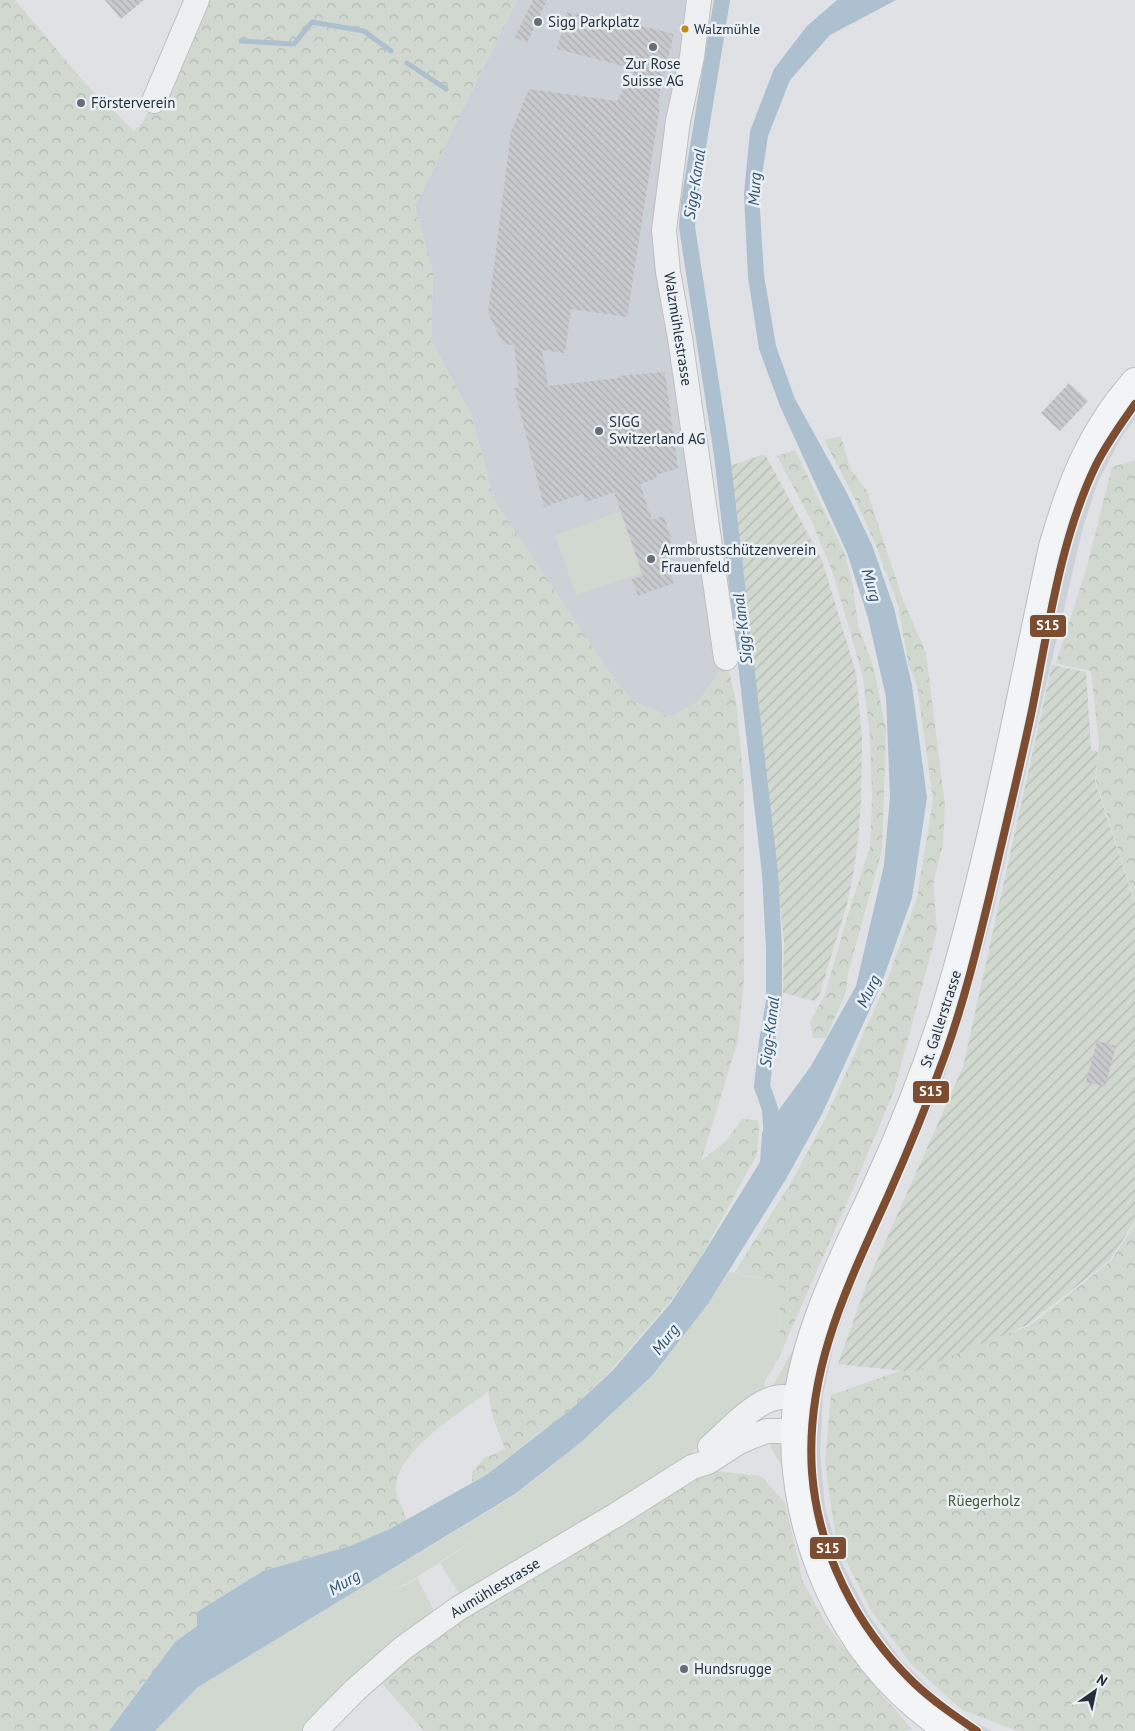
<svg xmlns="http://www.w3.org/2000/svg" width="1135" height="1731" viewBox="0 0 1135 1731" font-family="'PT Sans',sans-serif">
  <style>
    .built { fill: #ccd1d8 }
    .grass { fill: #d0d8cf }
    .forest { fill: url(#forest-crowns) }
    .garden { fill: url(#garden-furrows) }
    .water { fill: #acc0d0 }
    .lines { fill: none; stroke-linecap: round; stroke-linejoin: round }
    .stream { stroke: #acc0d0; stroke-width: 5 }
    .canal { stroke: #acc0d0; stroke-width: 16 }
    .building { fill: url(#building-back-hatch) }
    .minor-casing { stroke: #bdbfc2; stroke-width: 26 }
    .major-casing { stroke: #babec2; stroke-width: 30 }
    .minor { stroke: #eeeff1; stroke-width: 24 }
    .major { stroke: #f3f4f5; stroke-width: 28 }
    .rail-1-casing { stroke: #ebf0f4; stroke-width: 11 }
    .rail-1 { stroke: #7d4d31; stroke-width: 8 }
    .poi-dot { fill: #676e77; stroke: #ebf0f4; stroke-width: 2 }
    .bus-dot { fill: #c3880f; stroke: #ebf0f4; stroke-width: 2 }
    .labels { text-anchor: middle; stroke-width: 5; stroke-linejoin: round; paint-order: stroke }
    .bus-label { font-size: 14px; fill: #26303d; stroke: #ebf0f4; text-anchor: start }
    .poi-label { font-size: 15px; fill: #26303d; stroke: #ebf0f4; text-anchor: start }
    .street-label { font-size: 15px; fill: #26303d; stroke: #ebf0f4 }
    .park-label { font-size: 15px; fill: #3d5933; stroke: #ebf0f4 }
    .water-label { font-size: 16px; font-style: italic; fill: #2f5271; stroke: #ebf0f4 }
    .line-badge { stroke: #ebf0f4; stroke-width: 2 }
    .badge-label { font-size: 14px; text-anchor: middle; font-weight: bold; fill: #fff }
  </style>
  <defs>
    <pattern id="forest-crowns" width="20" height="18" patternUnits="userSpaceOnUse" patternTransform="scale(1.25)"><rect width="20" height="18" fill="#d0d8cf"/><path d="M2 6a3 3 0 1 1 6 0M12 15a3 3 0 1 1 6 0" fill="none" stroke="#b2bab3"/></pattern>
    <pattern id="garden-furrows" width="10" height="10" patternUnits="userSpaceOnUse" patternTransform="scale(1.25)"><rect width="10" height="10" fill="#d0d8cf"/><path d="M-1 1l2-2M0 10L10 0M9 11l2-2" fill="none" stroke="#b2bab3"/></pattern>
    <pattern id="building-back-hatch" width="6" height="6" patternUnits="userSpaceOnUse" patternTransform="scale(1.25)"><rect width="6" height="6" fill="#c7c9cc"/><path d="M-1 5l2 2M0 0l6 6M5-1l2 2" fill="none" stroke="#abadb0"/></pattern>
  </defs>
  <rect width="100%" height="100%" fill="#dfe1e4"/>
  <!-- built -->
  <path class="built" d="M517,0H699L664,230L726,658L716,677L699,701L671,717L634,702L615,681L494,500L471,414L431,341L433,274L415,206Z
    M1135,397V419L1122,436L1098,482L1083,527L991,921L963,1020L941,1087L864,1261L845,1312L834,1343L823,1395L820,1452L825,1508L842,1563L868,1614L901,1660L941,1699L967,1718L992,1731H968L959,1726L892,1668L845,1599L812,1505L807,1414L829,1318L904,1148L1060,559L1084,482Z"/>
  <!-- grass -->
  <path class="grass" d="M621,511L642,573L576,595L555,535Z
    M729,1272L745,1276L779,1281L780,1356L765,1381L764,1393L662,1477L462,1598L440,1563L490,1529L408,1583L383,1593L408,1584L417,1578L436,1615L305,1728L303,1731H155L198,1687L515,1495L580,1443L652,1377L708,1304Z
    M807,1325L787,1383L783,1386L772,1387Z
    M770,1439C787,1446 784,1454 784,1470L771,1448Z"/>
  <!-- forest -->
  <path class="forest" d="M0,0H15L85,83L134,131L143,122L154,101L197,0H517L415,206L433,274L431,341L471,414L494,500L615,681L634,702L671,717L699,701L716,677L726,658L736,701L744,785V979L738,1040L701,1161L726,1141L742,1119L758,1120L759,1130L757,1154L700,1259L669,1303L612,1369L569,1411L485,1475L472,1482V1472L483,1459L505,1449L493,1418L488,1392C461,1412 394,1452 396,1490C397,1499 404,1511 407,1520L392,1528L350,1546L263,1571L197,1612V1626L175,1642L109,1731H0Z
    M841,436L850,468L867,491L903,600L926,653L945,806L943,844L933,884L937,931L894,1091L852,1191L780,1355L779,1281L734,1273L792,1181L826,1117L885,986L917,898L933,799L917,685L908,663L898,605L875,543L855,499L824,440Z
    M795,450L845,554L853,586L858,625L874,669L886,730L882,850L848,973L846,992L826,1038H813L810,1022L824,997L851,905L870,847L872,795L870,737L863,677L834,576L812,522L777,456Z
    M1135,460V901L1096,781L1099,744L1091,671L1056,663L1086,570L1112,467Z
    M1135,1224V1731H1017L962,1710L911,1664L872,1612L836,1541L825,1463L831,1395L1029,1326L1111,1261Z
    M706,1470L761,1476L785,1503L803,1582L828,1627L873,1684L912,1729L905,1731H424L379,1680L461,1616Z"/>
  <!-- garden -->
  <path class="garden" d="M765,454L822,560L856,673L862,738L861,803L858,840L854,870L847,904L819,996L815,1001L783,993L784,941L730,466Z
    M1052,665L1086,672L1091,750L1098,752L1095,781L1135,903V1221L1110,1260L1027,1325L913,1372L838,1364L867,1283L963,1067Z"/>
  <!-- water -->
  <path class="water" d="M837,0H896L830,35L790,80L768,136L759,195L764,275L776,346L795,399L847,493L872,545L894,608L912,685L927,798L912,898L881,985L822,1114L786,1179L708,1304L652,1376L580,1443L515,1494L198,1687L155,1731H109L175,1642L197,1626V1612L263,1571L350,1546L392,1528L486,1475L569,1411L613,1370L670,1304L700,1259L760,1162L762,1133L811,1066L856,986L884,865L890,797L886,697L868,618L847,553L780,406L759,349L748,277L744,194L750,131L774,69L807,26Z"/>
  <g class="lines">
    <!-- stream -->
    <path class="stream" d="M241,41L294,44L312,22L364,31L391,51
      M407,63L446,89"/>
    <!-- canal -->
    <path class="canal" d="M722,0L689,202L687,227L722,455L770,873L774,949V1001L767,1042L762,1086L770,1109L772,1142"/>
  </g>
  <!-- building -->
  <path class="building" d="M105,0H144L121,19Z
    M533,0H547L527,43L515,37Z
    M567,12L637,29L638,25L674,34L664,76H662L658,106H660L627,317L571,309L565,353L542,350L548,386L619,378V376L665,372L678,468L656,475L657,478L640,484L652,520L664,516L672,542L661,546L674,583L638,596L632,579L643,576L614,492L586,502L583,494L544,507L514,388H519L514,345L503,344L488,313L511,132L529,89L617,101L635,69L557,49Z
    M1069,383L1088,401L1060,431L1041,413Z
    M1097,1041L1116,1046L1105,1087L1086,1082Z"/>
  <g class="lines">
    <defs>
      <path id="minor" d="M699,0L692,57L678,121L664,230L668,272L680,338L726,658
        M154,101L197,0
        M710,1447C727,1432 753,1403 775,1398C783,1396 790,1397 798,1399
        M315,1731L355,1690L403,1648L459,1608L616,1515L692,1467L708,1462L739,1442L753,1436L767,1431H796"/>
      <path id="major" d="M950,1731C896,1695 854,1645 828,1586C805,1534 792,1474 796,1417C802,1337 843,1260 876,1188C902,1132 925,1074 944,1015C991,862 1019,703 1053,547C1066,502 1081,458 1107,419C1115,406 1125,394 1135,382"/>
    </defs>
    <!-- minor casing -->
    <use href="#minor" class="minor-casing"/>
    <!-- major casing -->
    <use href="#major" class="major-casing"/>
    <!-- minor -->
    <use href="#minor" class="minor"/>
    <!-- major -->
    <use href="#major" class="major"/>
    <defs>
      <path id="rail-1" d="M977,1731C955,1716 933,1701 914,1683C856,1627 818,1552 812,1472C805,1370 848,1285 888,1196C909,1149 928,1102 945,1055C964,1002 977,948 990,894C1004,833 1019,772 1032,710C1048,630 1060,539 1096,465C1107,443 1121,424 1135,404"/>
    </defs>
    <!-- rail-1 casing -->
    <use href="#rail-1" class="rail-1-casing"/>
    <!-- rail-1 -->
    <use href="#rail-1" class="rail-1"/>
  </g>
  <!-- markers -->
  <g class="poi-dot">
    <circle cx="538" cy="22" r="5"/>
    <circle cx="653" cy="47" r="5"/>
    <circle cx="81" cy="103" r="5"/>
    <circle cx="599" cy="431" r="5"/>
    <circle cx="651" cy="559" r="5"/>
    <circle cx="684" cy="1669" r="5"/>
  </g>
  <circle class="bus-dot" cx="685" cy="29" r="4.5"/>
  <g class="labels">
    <!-- bus labels -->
    <g class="bus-label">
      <text x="694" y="34">Walzmühle</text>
    </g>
    <!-- poi labels -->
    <g class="poi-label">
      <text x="548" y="27">Sigg Parkplatz</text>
      <text x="653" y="69" text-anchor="middle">Zur Rose<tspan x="653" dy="17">Suisse AG</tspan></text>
      <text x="91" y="108">Försterverein</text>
      <text x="609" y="427">SIGG<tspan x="609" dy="17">Switzerland AG</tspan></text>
      <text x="661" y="555">Armbrustschützenverein<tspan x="661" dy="17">Frauenfeld</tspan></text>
      <text x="694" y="1674">Hundsrugge</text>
    </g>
    <!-- street labels -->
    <g class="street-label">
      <text transform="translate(678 329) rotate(81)" y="5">Walzmühlestrasse</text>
      <text transform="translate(941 1019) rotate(-72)" y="5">St. Gallerstrasse</text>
      <text transform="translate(495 1588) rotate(-31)" y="5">Aumühlestrasse</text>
    </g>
    <!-- park labels -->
    <g class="park-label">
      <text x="984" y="1506">Rüegerholz</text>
    </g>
    <!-- water labels -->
    <g class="water-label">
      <text transform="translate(694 184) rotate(-81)" y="6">Sigg-Kanal</text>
      <text transform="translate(754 189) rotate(-87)" y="6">Murg</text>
      <text transform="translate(872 585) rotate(74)" y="6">Murg</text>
      <text transform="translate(742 629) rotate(-97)" y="6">Sigg-Kanal</text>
      <text transform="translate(868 991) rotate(-64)" y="6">Murg</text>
      <text transform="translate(769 1032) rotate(-83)" y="6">Sigg-Kanal</text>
      <text transform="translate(665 1339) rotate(-52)" y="6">Murg</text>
      <text transform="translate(344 1582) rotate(-31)" y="6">Murg</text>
    </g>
  </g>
  <g class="line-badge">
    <rect x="1029" y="614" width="38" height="24" rx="5" fill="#7d4d31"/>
    <rect x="912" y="1080" width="38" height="24" rx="5" fill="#7d4d31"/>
    <rect x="809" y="1536" width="38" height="24" rx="5" fill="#7d4d31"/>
  </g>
  <g class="badge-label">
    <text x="1048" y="630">S15</text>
    <text x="931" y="1096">S15</text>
    <text x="828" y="1553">S15</text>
  </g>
  <!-- north arrow -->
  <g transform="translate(1095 1691) rotate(33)" stroke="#ebf0f4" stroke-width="4" paint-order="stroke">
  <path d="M0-4L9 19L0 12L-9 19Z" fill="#26303d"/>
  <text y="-8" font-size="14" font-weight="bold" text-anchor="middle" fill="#26303d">N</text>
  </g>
</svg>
